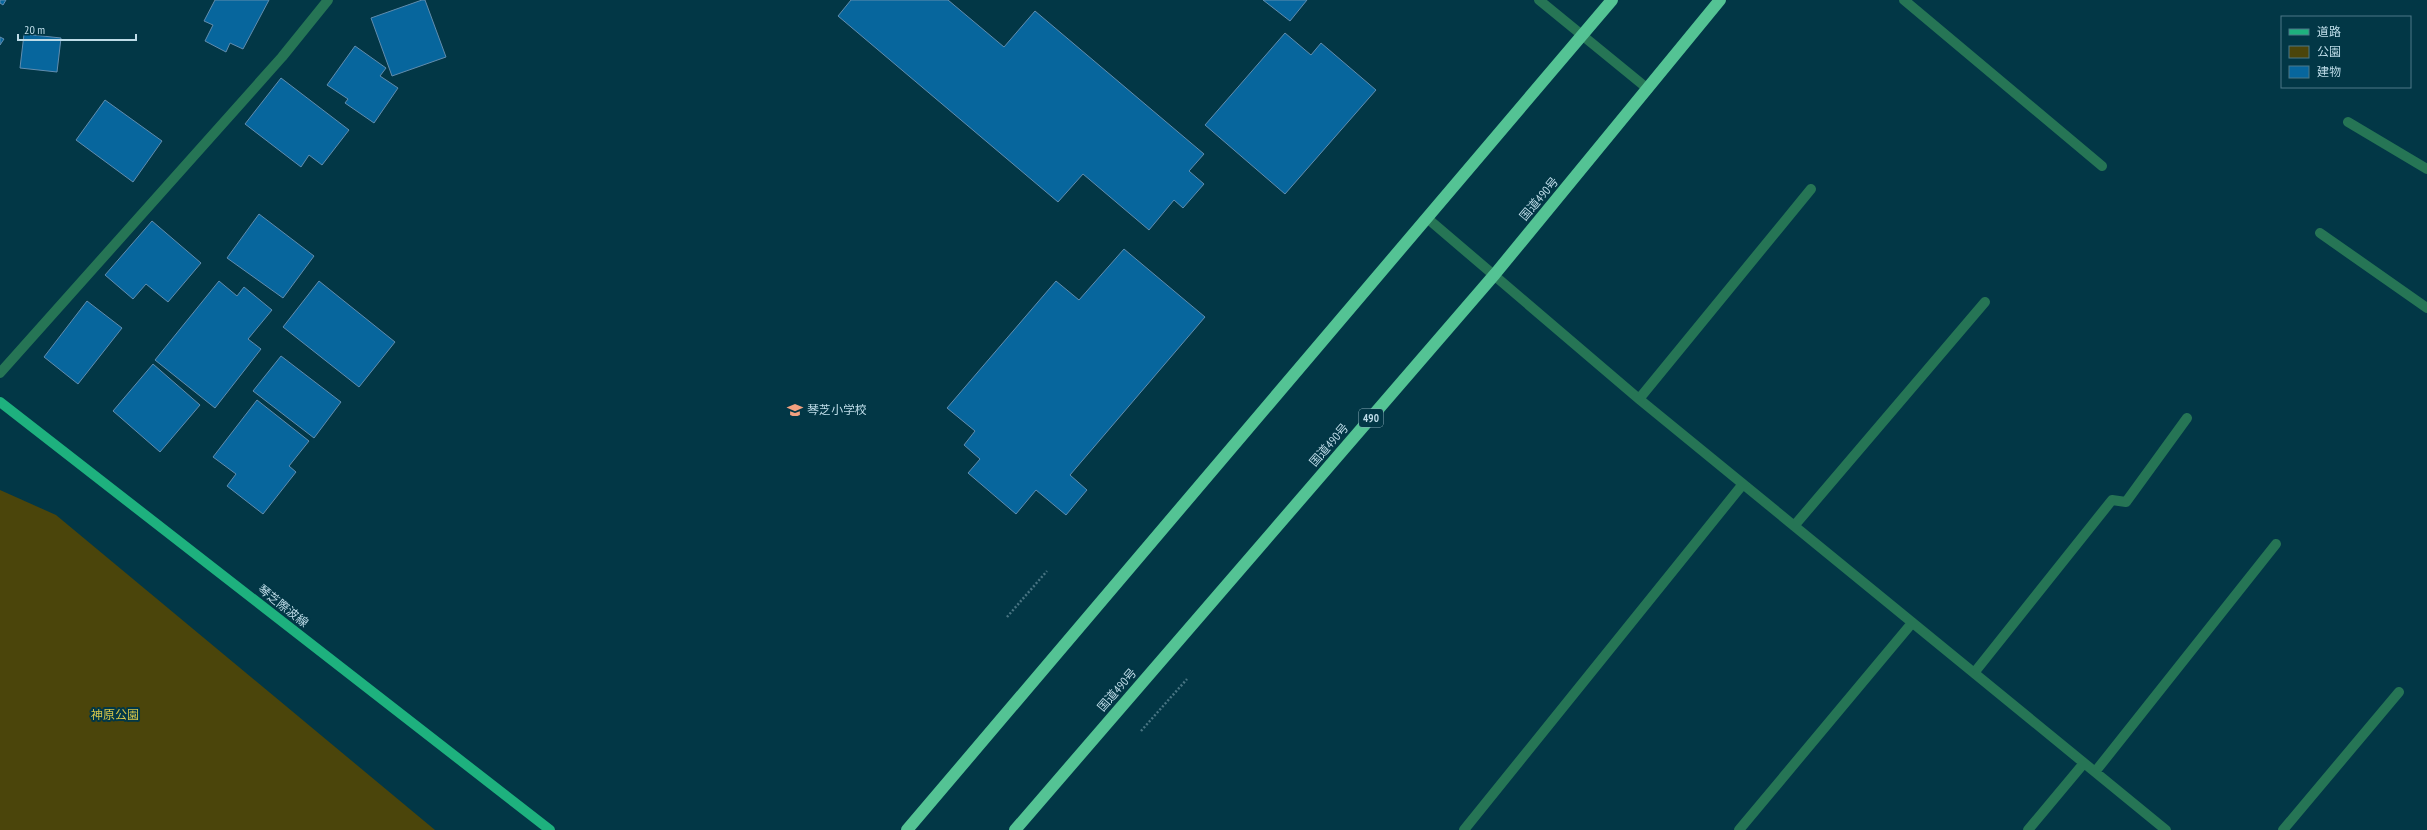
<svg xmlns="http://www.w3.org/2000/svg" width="2427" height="830" viewBox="0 0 2427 830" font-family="'PT Sans Narrow','Noto Sans JP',sans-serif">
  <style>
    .green { fill: #4b450b }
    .building { fill: #07669d; stroke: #618daf }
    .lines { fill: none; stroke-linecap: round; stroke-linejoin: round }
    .path { stroke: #487482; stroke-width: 2.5; stroke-dasharray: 2 2; stroke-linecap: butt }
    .minor { stroke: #267555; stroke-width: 10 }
    .major { stroke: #1eb17e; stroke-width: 10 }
    .highway { stroke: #54c394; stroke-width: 12 }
    .labels { text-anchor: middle; stroke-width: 4; stroke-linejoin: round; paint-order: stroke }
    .shield { fill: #023746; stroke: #86aab7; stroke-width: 1 }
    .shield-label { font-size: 11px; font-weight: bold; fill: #bedce8 }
    .street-label { font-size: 12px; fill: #bedce8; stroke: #023746 }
    .poi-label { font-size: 12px; fill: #bedce8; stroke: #023746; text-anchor: start }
    .park-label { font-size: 12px; fill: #d2c44b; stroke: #023746 }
  </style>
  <rect width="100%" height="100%" fill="#023746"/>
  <!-- green -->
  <path class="green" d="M0,490L56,515L435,830H0Z"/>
  <!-- building -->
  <path class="building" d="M0,0H6L3,5L0,3Z
    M215,0H269L243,49L230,43L226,52L205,41L213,25L204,21Z
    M422,0H425L446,57L392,76L371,18Z
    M851,0H948L1004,47L1035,11L1204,154L1189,171L1204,184L1183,208L1174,200L1149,230L1083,174L1058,202L838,16Z
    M1263,0H1307L1290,21Z
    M1285,33L1311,55L1321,43L1376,90L1285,194L1205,125Z
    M24,34L61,38L57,72L20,68Z
    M0,37L4,39L0,45Z
    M355,46L386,68L380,76L398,88L374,123L345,103L348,99L327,85Z
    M281,78L349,130L322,165L309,155L301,167L245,124Z
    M105,100L162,141L133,182L76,140Z
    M259,214L314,256L283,298L227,258Z
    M152,221L201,263L168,302L146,284L133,299L105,275Z
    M1124,249L1205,317L1070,475L1087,490L1066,515L1036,490L1016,514L968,473L980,459L964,445L975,431L947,408L1056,281L1079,300Z
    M219,281L237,296L244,287L272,310L248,339L261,349L215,408L155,360Z
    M319,281L395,342L359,387L283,327Z
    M87,301L122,328L78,384L44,357Z
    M281,356L341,402L314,438L253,391Z
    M153,364L200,405L160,452L113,411Z
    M257,400L309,441L289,466L296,472L263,514L227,486L236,474L213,457Z"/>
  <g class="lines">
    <!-- path -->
    <path class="path" d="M1007,617L1047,571
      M1141,731L1187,679"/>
    <!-- minor -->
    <path class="minor" d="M1539,0L1648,89
      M1904,0L2102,166
      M2348,122L2427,169
      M1427,218L1639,399L2166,830
      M2320,233L2427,308
      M0,373L282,57L328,0
      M1639,399L1811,189
      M1794,526L1985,302
      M1974,673L2112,500L2126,502L2187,418
      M2095,772L2276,544
      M1464,830L1743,484
      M1739,830L1912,623
      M2028,830L2084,763
      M2283,830L2399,692"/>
    <!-- major -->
    <path class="major" d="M0,402L550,830"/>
    <!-- highway -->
    <path class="highway" d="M907,830L1612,0
      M1015,830L1495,274L1720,0"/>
  </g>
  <!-- icons -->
  <defs>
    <symbol id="school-bare" viewBox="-9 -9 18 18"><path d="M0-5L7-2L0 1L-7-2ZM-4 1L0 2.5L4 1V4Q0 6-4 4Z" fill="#f2a07f" stroke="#023746" stroke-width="2.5" paint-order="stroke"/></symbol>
  </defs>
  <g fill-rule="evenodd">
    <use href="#school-bare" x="784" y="399" width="22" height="22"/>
  </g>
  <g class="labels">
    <!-- shield labels -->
    <rect class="shield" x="1359" y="409" width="24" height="18" rx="3"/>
    <g class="shield-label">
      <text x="1371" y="422">490</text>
    </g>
    <!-- street labels -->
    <g class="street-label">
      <text transform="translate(1539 199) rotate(-50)" y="4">国道490号</text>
      <text transform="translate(1329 445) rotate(-49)" y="4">国道490号</text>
      <text transform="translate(283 606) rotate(38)" y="4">琴芝際波線</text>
      <text transform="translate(1117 690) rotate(-49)" y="4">国道490号</text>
    </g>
    <!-- poi labels -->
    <g class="poi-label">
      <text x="807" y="414">琴芝小学校</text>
    </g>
    <!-- park labels -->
    <g class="park-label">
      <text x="115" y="719">神原公園</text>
    </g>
  </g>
  <!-- legend -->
  <rect x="2281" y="16" width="130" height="72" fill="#023746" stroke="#4d7987"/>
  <rect x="2289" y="29" width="20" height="6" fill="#1eb17e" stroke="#4d7987"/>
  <text x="2317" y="36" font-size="12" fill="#bedce8">道路</text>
  <rect x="2289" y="46" width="20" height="12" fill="#4b450b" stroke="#4d7987"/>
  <text x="2317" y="56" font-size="12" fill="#bedce8">公園</text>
  <rect x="2289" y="66" width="20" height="12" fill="#07669d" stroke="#4d7987"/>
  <text x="2317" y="76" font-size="12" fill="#bedce8">建物</text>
  <!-- scale -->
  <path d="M18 34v6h118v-6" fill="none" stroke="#bedce8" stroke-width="2"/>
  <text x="24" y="34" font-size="12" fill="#bedce8" stroke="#023746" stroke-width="3" paint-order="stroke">20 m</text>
</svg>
